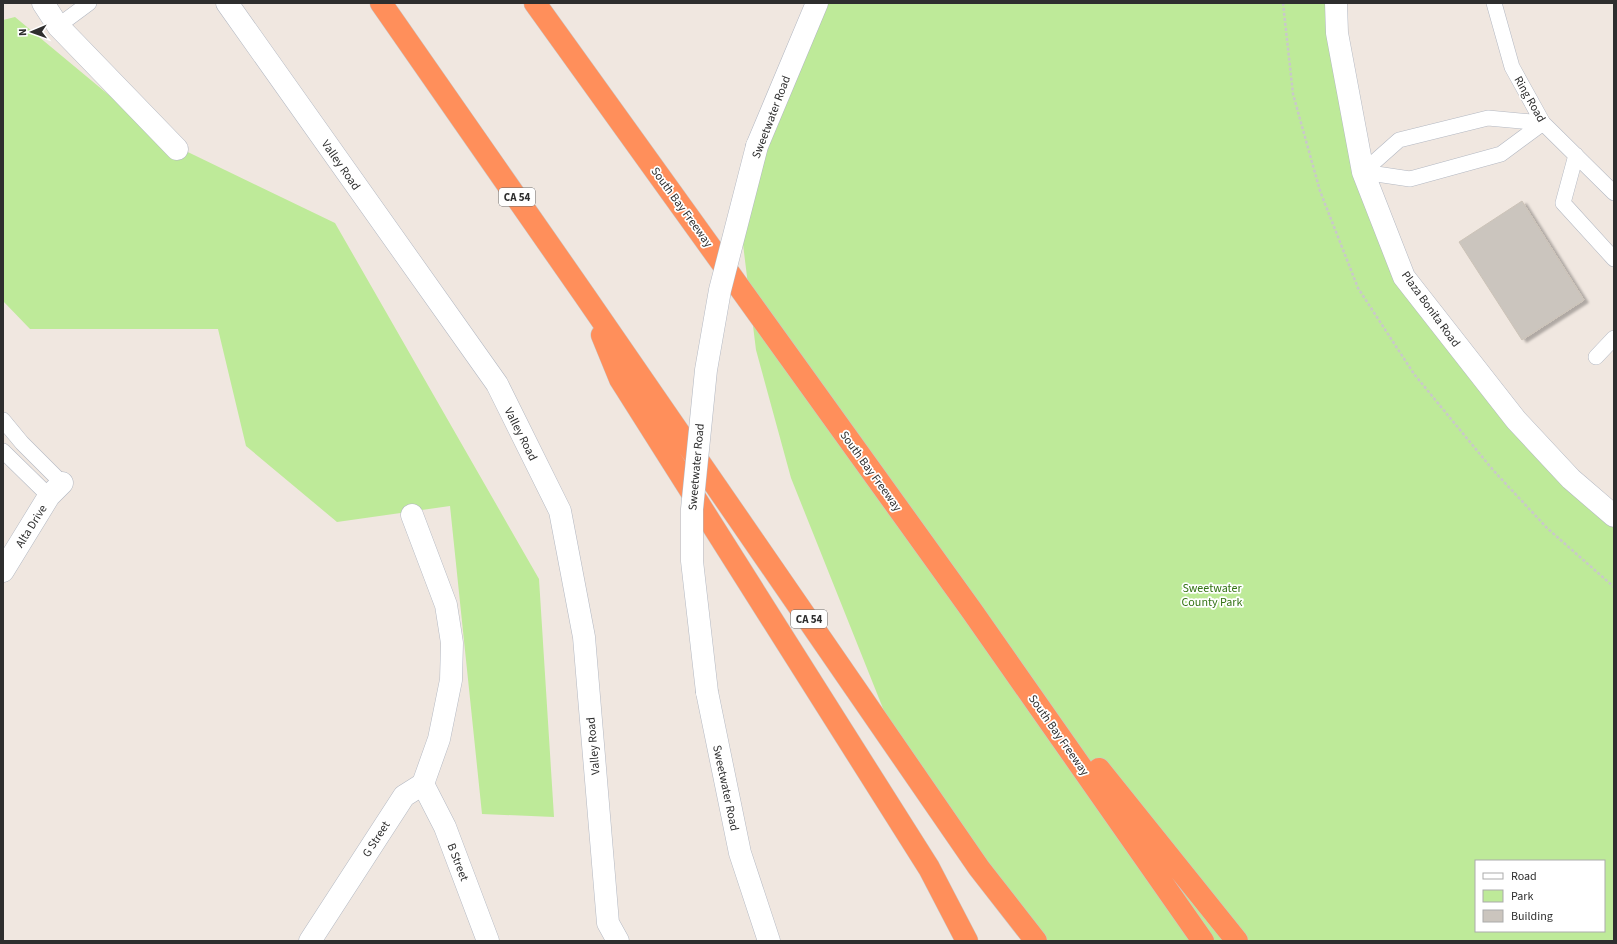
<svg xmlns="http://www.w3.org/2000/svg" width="1617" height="944" viewBox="0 0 1617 944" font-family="'Source Sans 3',sans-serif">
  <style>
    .green { fill: #beea99; fill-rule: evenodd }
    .building { fill: #cbc5be; stroke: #ccc3b8; filter: url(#shadow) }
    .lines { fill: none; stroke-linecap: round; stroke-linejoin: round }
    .lane-casing { stroke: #b3b8c2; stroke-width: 16 }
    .street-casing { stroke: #b3b8c2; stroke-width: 23 }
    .secondary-casing { stroke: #b3b8c2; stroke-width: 23 }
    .highway-casing { stroke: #c9c9c9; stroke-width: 23 }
    .path { stroke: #c9c9c9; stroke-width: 2.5; stroke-dasharray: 3 2; stroke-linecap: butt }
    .lane { stroke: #fff; stroke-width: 15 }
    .street { stroke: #fff; stroke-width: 22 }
    .secondary { stroke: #fff; stroke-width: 22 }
    .highway { stroke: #ff8f5b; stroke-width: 22 }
    .secondary-bridge-casing { stroke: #b3b8c2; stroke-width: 23; stroke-linecap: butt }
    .secondary-bridge { stroke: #fff; stroke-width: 22 }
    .labels { text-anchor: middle; stroke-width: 3.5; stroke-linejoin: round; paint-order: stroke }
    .shield { fill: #fff; stroke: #6d6d6d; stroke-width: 1 }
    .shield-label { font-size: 11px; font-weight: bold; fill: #2e2e2e }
    .street-label { font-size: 12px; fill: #2e2e2e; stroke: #fff }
    .park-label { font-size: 12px; fill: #347315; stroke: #fff }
  </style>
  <defs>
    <filter id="shadow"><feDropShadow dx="4.5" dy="2.5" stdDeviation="1" flood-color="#0004"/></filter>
  </defs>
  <rect width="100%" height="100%" fill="#f0e7e0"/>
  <!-- green -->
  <path class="green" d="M813,3H1335L1342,71L1404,278L1614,518V941H1030L900,751L791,478L756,350L742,236L757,142ZM1476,861H1604V931H1476Z
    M15,17L163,140L335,223L539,579L554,817L482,814L450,506L337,522L246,446L218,329H30L3,301V20Z"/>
  <!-- building -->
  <path class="building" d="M1522,201L1584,300L1522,340L1459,242Z"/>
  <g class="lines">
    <defs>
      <path id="lane" d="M1494,3L1512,67L1543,123L1614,193
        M58,26L89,3
        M1576,155L1563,203L1614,259
        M1363,172L1399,140L1488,118L1543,123
        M1363,172L1410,179L1501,154L1543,123
        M1596,357L1614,338
        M3,420L22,443L62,483
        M3,451L49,496"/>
      <path id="street" d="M43,3L58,26L177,149
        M3,571L49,496L62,483
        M423,784L445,827L488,941
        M310,941L404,796L423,784L439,739L451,680L452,643L446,605L412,515"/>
      <path id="secondary" d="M227,3L497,384L560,511L584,637L608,923L618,941
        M1336,3L1337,33L1363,172L1404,277L1516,420L1571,479L1614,516
        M757,146L817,3
        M707,692L740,853L769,941"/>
      <path id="highway" d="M381,3L585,296L979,868L1036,941
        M535,3L972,611L1203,941
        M602,335L620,379L929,868L967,941
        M1099,769L1237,941"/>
    </defs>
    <!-- lane casing -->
    <use href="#lane" class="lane-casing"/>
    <!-- street casing -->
    <use href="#street" class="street-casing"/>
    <!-- secondary casing -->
    <use href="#secondary" class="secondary-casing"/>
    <!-- highway casing -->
    <use href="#highway" class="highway-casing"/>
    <!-- path -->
    <path class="path" d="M1283,3L1293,94L1320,191L1358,288L1414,374L1493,470L1547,528L1614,587"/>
    <!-- lane -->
    <use href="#lane" class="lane"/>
    <!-- street -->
    <use href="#street" class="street"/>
    <!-- secondary -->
    <use href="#secondary" class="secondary"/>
    <!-- highway -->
    <use href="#highway" class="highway"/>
    <defs>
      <path id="secondary-bridge" d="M707,692L692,561V509L706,370L720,290L757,146"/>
    </defs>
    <!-- secondary-bridge casing -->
    <use href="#secondary-bridge" class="secondary-bridge-casing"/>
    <!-- secondary-bridge -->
    <use href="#secondary-bridge" class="secondary-bridge"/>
  </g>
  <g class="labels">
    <!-- shield labels -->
    <g class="shield">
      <rect x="499" y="188" width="36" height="18" rx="3"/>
      <rect x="791" y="610" width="36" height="18" rx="3"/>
    </g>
    <g class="shield-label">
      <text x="517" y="201">CA 54</text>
      <text x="809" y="623">CA 54</text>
    </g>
    <!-- street labels -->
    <g class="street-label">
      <text transform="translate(1530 99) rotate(60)" y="4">Ring Road</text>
      <text transform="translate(771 117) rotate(-69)" y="4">Sweetwater Road</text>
      <text transform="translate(341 165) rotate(55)" y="4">Valley Road</text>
      <text transform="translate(682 207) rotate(54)" y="4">South Bay Freeway</text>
      <text transform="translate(1431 309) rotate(54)" y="4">Plaza Bonita Road</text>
      <text transform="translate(521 434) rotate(63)" y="4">Valley Road</text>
      <text transform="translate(696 467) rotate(-85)" y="4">Sweetwater Road</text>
      <text transform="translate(871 471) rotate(54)" y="4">South Bay Freeway</text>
      <text transform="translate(31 526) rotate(-58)" y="4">Alta Drive</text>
      <text transform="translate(1059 735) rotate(55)" y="4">South Bay Freeway</text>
      <text transform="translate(593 746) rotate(-95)" y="4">Valley Road</text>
      <text transform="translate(726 788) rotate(78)" y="4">Sweetwater Road</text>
      <text transform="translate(376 839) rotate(-57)" y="4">G Street</text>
      <text transform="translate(458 862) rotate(69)" y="4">B Street</text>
    </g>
    <!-- park labels -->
    <g class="park-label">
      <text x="1212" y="592">Sweetwater<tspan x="1212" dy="14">County Park</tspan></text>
    </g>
  </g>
  <!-- border -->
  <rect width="1617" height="944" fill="none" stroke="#2e2e2e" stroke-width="8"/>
  <!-- legend -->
  <rect x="1475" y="860" width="130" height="72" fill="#ffffff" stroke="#ababab"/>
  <rect x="1483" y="873" width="20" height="6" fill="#ffffff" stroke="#ababab"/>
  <text x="1511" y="880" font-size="12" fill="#2e2e2e">Road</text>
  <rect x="1483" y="890" width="20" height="12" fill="#beea99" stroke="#ababab"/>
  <text x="1511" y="900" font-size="12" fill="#2e2e2e">Park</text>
  <rect x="1483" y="910" width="20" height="12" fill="#cbc5be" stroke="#ababab"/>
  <text x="1511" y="920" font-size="12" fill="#2e2e2e">Building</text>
  <!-- north arrow -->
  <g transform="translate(32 32) rotate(268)" stroke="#ffffff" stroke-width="3" paint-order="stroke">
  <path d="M0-3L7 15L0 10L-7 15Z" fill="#2e2e2e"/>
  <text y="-6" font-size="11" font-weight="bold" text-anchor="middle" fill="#2e2e2e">N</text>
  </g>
</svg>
